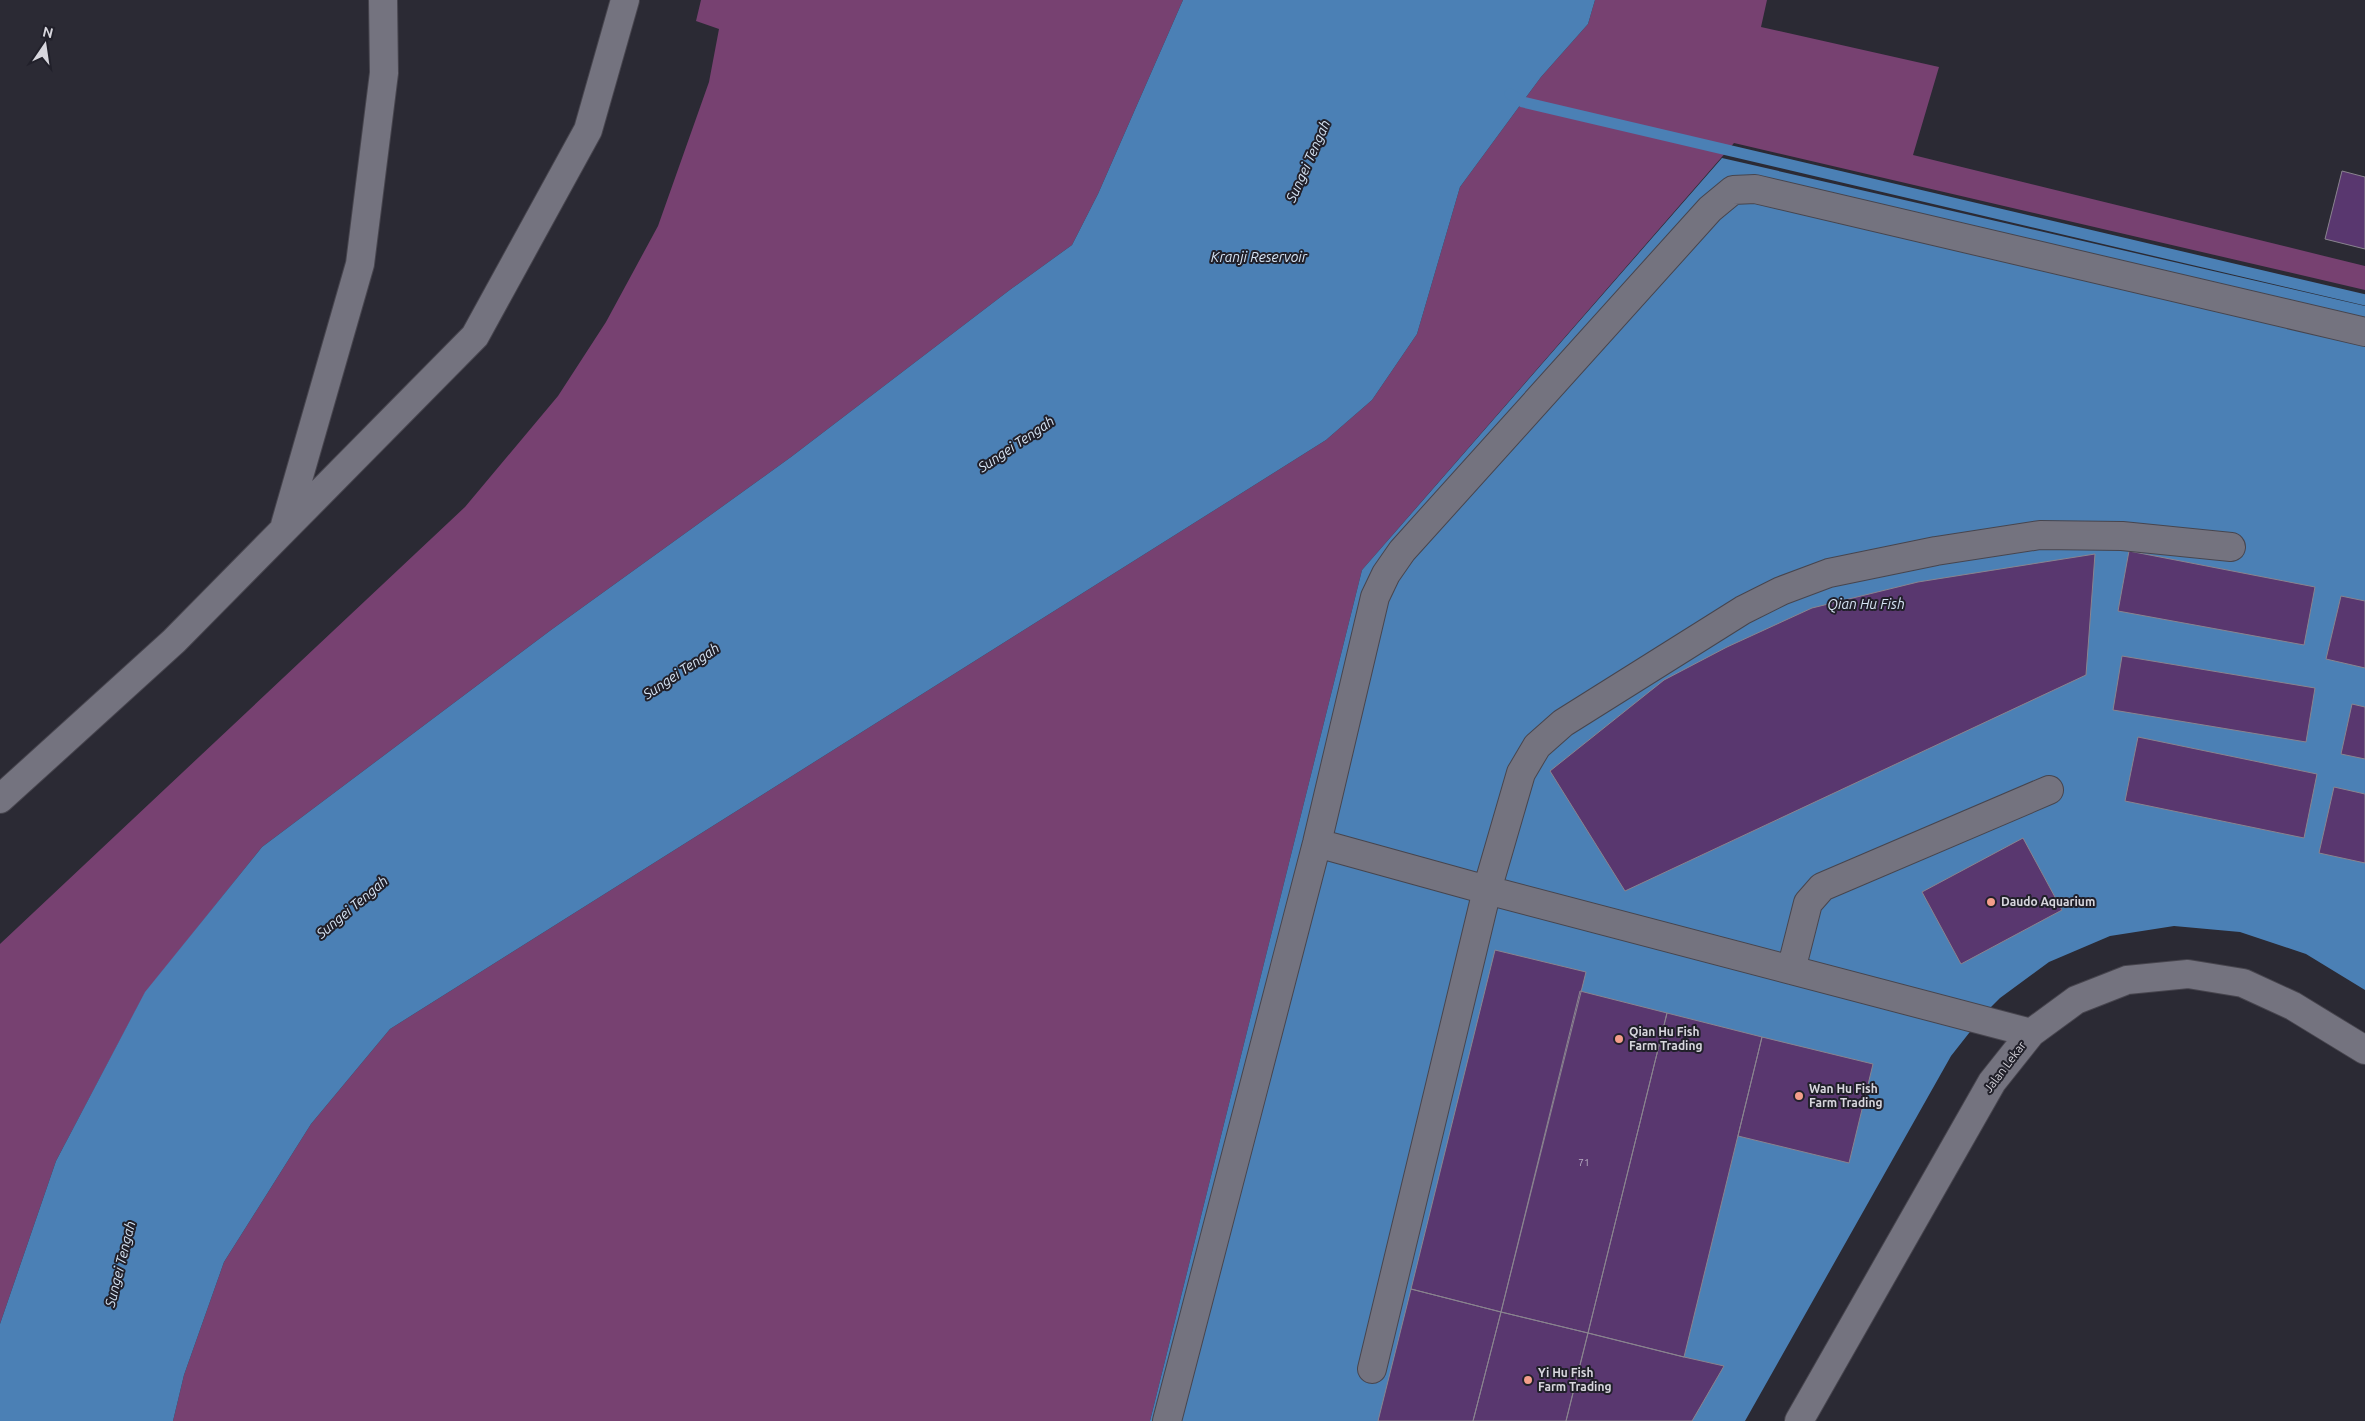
<svg xmlns="http://www.w3.org/2000/svg" width="2365" height="1421" viewBox="0 0 2365 1421" font-family="Ubuntu,sans-serif">
  <style>
    .forest { fill: #774171 }
    .water { fill: #4b80b5 }
    .lines { fill: none; stroke-linecap: round; stroke-linejoin: round }
    .stream { stroke: #4b80b5; stroke-width: 11 }
    .building { fill: #59376f; stroke: #8a848f }
    .minor-casing { stroke: #47454e; stroke-width: 30 }
    .minor { stroke: #74737f; stroke-width: 28 }
    .poi-dot { fill: #f49e8a; stroke: #21202a; stroke-width: 2 }
    .labels { text-anchor: middle; stroke-width: 4; stroke-linejoin: round; paint-order: stroke }
    .number-label { font-size: 10px; fill: #b8aec2 }
    .poi-label { font-size: 12px; font-weight: bold; fill: #d7d6dd; stroke: #21202a; text-anchor: start }
    .street-label { font-size: 12px; fill: #d7d6dd; stroke: #21202a }
    .water-label { font-size: 14px; font-style: italic; fill: #d6e4f4; stroke: #21202a }
  </style>
  <rect width="100%" height="100%" fill="#2b2a34"/>
  <!-- forest -->
  <path class="forest" d="M701,0H1183L1098,194L1072,245L1011,289L791,457L551,630L262,847L145,993L56,1161L0,1324V944L465,507L558,396L606,322L658,226L709,82L719,29L696,21Z
    M1595,0H1767L1761,27L1939,67L1913,155L2365,266V290L1734,143L1362,570L1150,1421H173L184,1375L224,1262L311,1124L390,1029L1326,440L1372,400L1417,334L1460,187L1541,77L1588,24Z"/>
  <!-- water -->
  <path class="water" d="M1183,0H1595L1588,24L1541,77L1460,187L1417,334L1372,400L1326,440L390,1029L311,1124L224,1262L184,1375L173,1421H0V1324L56,1161L145,992L262,847L551,630L791,457L1011,289L1072,245L1098,194Z
    M1722,158L2365,306V990L2306,954L2240,932L2174,926L2110,936L2049,962L2000,998L1984,1014L1951,1056L1745,1421H1150L1362,570Z"/>
  <g class="lines">
    <!-- stream -->
    <path class="stream" d="M1510,94L1523,102L2365,300"/>
  </g>
  <!-- building -->
  <path class="building" d="M2342,171L2365,177V249L2325,239Z
    M2129,551L2315,587L2304,645L2118,611Z
    M2095,554L2086,675L1625,891L1550,771L1664,680L1727,647L1812,608L1918,582Z
    M2341,596L2365,601V668L2326,659Z
    M2122,656L2315,688L2306,742L2113,710Z
    M2352,704L2365,707V759L2341,754Z
    M2138,737L2317,774L2304,838L2125,801Z
    M2334,787L2365,794V863L2319,853Z
    M2023,838L2062,910L1961,964L1922,892Z
    M1495,950L1586,972L1501,1312L1411,1289Z
    M1580,991L1667,1013L1588,1333L1501,1312Z
    M1667,1013L1762,1037L1684,1357L1588,1333Z
    M1762,1037L1873,1064L1849,1163L1738,1136Z
    M1411,1289L1501,1312L1473,1421H1378Z
    M1501,1312L1588,1333L1566,1421H1473Z
    M1588,1333L1684,1357L1724,1366L1692,1421H1566Z"/>
  <g class="lines">
    <defs>
      <path id="minor" d="M285,525L360,264L384,73L383,0
        M0,799L174,641L475,336L588,130L625,0
        M1317,843L1487,890L2031,1033
        M1791,970L1808,903L1822,887L2049,790
        M1372,1369L1487,890L1521,773L1537,746L1563,723L1743,610L1781,591L1829,573L1936,551L2040,535L2122,536L2231,547
        M1167,1421L1317,843L1375,597L1386,574L1402,551L1710,209L1733,190L1755,189L2365,332
        M1799,1421L1992,1082L2031,1033L2076,1000L2127,980L2188,974L2243,983L2293,1006L2365,1050"/>
    </defs>
    <!-- minor casing -->
    <use href="#minor" class="minor-casing"/>
    <!-- minor -->
    <use href="#minor" class="minor"/>
  </g>
  <!-- markers -->
  <g class="poi-dot">
    <circle cx="1991" cy="902" r="5"/>
    <circle cx="1619" cy="1039" r="5"/>
    <circle cx="1799" cy="1096" r="5"/>
    <circle cx="1528" cy="1380" r="5"/>
  </g>
  <g class="labels">
    <!-- number labels -->
    <g class="number-label">
      <text x="1584" y="1166">71</text>
    </g>
    <!-- poi labels -->
    <g class="poi-label">
      <text x="2001" y="906">Daudo Aquarium</text>
      <text x="1629" y="1036">Qian Hu Fish<tspan x="1629" dy="14">Farm Trading</tspan></text>
      <text x="1809" y="1093">Wan Hu Fish<tspan x="1809" dy="14">Farm Trading</tspan></text>
      <text x="1538" y="1377">Yi Hu Fish<tspan x="1538" dy="14">Farm Trading</tspan></text>
    </g>
    <!-- street labels -->
    <g class="street-label">
      <text transform="translate(2005 1067) rotate(-53)" y="4">Jalan Lekar</text>
    </g>
    <!-- water labels -->
    <g class="water-label">
      <text transform="translate(1308 161) rotate(-66)" y="5">Sungei Tengah</text>
      <text x="1259" y="262">Kranji Reservoir</text>
      <text transform="translate(1016 444) rotate(-34)" y="5">Sungei Tengah</text>
      <text x="1866" y="609">Qian Hu Fish</text>
      <text transform="translate(681 671) rotate(-34)" y="5">Sungei Tengah</text>
      <text transform="translate(352 907) rotate(-40)" y="5">Sungei Tengah</text>
      <text transform="translate(120 1264) rotate(-76)" y="5">Sungei Tengah</text>
    </g>
  </g>
  <!-- north arrow -->
  <g transform="translate(45 45) rotate(13)" stroke="#21202a" stroke-width="4" paint-order="stroke">
  <path d="M0-4L9 19L0 12L-9 19Z" fill="#d7d6dd"/>
  <text y="-8" font-size="14" font-weight="bold" text-anchor="middle" fill="#d7d6dd">N</text>
  </g>
</svg>
